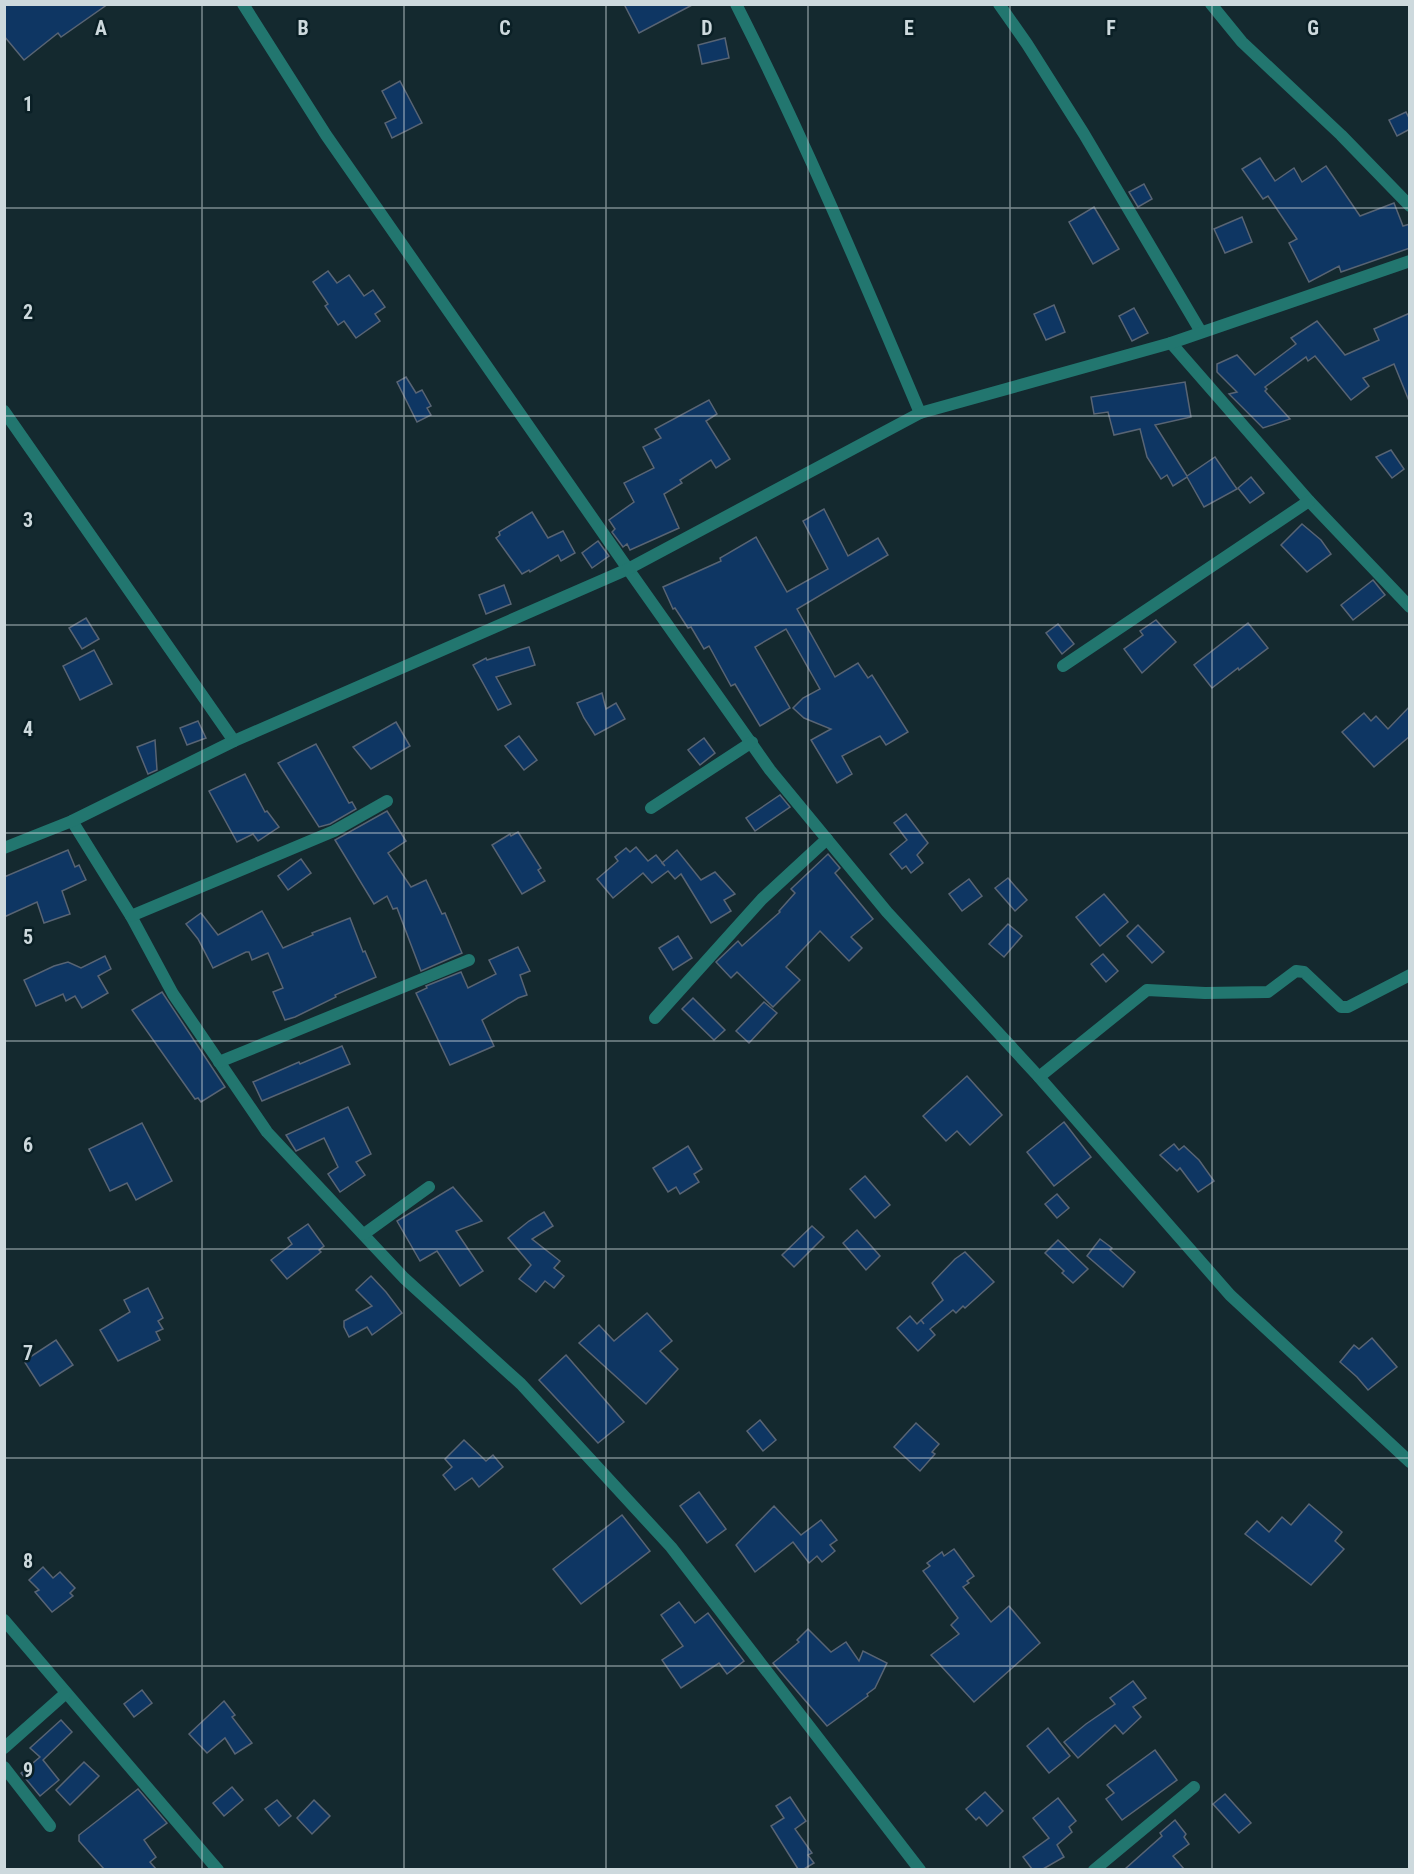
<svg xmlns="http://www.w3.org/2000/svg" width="1414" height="1874" font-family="'Roboto Condensed',sans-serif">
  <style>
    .building { fill: #0e3663; stroke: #586474; stroke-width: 1.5 }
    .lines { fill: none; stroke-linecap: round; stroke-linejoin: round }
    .minor { stroke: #22766f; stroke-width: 12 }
    .grid { fill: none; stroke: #cdd9dd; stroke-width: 1.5; stroke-opacity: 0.55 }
    .grid-label { font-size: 20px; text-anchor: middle; font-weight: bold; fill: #cdd9dd; stroke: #0a1f25; stroke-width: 5; stroke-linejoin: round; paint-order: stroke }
  </style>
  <rect width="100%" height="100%" fill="#14292f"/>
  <g class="building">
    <polygon points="4,4 108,4 61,37 58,33 24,60 4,36"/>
    <polygon points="624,4 694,4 639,33"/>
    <polygon points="725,38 729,58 702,64 698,45"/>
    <polygon points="400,81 422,123 392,138 385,123 396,118 382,91"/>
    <polygon points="1406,112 1410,120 1410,129 1397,136 1389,120"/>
    <polygon points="1260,158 1275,181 1294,168 1302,182 1326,166 1360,216 1394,203 1403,226 1410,224 1410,248 1341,272 1339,266 1309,282 1289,243 1297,239 1268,196 1263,199 1242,169"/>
    <polygon points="1144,184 1152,199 1138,207 1129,192"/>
    <polygon points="1094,207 1119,249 1093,264 1069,222"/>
    <polygon points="1242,217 1252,242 1225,253 1214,229"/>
    <polygon points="328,271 337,283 349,275 364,296 373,290 385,307 375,314 380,321 356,338 344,321 338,325 325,306 328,304 313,282"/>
    <polygon points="1054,305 1065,332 1046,340 1034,314"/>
    <polygon points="1134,308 1148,333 1132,341 1119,316"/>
    <polygon points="1410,313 1409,401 1394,364 1363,378 1369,386 1351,400 1315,356 1308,361 1306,357 1265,387 1267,389 1265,391 1290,419 1263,428 1229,394 1237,392 1217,372 1217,364 1237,355 1255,375 1296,344 1291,338 1317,321 1345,355 1379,340 1374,329"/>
    <polygon points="406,377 416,393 422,390 431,406 427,408 431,415 417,422 397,382"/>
    <polygon points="1185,382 1191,417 1155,425 1187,476 1215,457 1237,489 1204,507 1187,477 1173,486 1167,475 1161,479 1147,457 1140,429 1114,435 1108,412 1094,414 1091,397"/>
    <polygon points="709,400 717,414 706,421 730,459 716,468 711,460 680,480 682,483 664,494 679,528 630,550 627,544 623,547 612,532 615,529 609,520 634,502 624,483 654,468 643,447 661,438 655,429"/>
    <polygon points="1391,450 1404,469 1392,478 1376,457"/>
    <polygon points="1251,477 1264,493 1250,503 1238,488"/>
    <polygon points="824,509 848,556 878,538 888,555 797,609 835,677 858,663 868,678 872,675 908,732 886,745 880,736 842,756 852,774 837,783 811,740 831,729 804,718 793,708 803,698 820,689 786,629 755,647 790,708 760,726 735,684 731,686 709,646 704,649 691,627 688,628 675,608 673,609 663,587 721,561 720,558 756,537 787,592 828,569 803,521"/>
    <polygon points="532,512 548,538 563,531 575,553 561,561 558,555 530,572 529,570 522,574 496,538 500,535 499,532"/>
    <polygon points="1302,524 1321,540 1331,554 1307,572 1281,545"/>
    <polygon points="598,541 609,556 592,568 582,553"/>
    <polygon points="1373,580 1385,595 1353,620 1341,605"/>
    <polygon points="504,585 511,604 486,614 479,595"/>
    <polygon points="86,618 99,639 82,649 69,628"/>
    <polygon points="1156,620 1176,642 1142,673 1124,649 1143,635 1140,631"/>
    <polygon points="1248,623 1268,648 1239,670 1238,668 1212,688 1194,665"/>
    <polygon points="1058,624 1074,644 1062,654 1046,633"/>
    <polygon points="529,647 535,665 496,677 511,704 498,710 473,665 486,658 487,660"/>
    <polygon points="94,650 112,684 80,700 63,666"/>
    <polygon points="602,693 606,709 616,703 625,719 595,735 584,718 577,703"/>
    <polygon points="1410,706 1410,736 1374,767 1342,732 1364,713 1371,721 1376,716 1388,729"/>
    <polygon points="198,721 206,738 187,745 180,728"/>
    <polygon points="396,722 410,746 371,769 353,747"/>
    <polygon points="519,736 537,760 524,770 505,746"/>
    <polygon points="704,738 715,753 700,765 688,750"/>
    <polygon points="155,740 157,770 148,774 137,747"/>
    <polygon points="316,744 349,803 352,802 356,809 330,824 319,827 278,763"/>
    <polygon points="245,774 265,812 267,811 279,827 258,841 253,834 237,842 209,791"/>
    <polygon points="780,795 790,807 755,831 746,818"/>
    <polygon points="387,811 406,841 388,853 411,887 426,880 442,914 445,913 462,953 421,971 397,908 393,909 387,896 374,904 335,840"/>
    <polygon points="906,814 928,843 917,855 923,863 911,873 906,866 902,869 890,854 907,840 894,823"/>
    <polygon points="518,832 541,868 538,870 545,881 522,894 492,845 510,834 511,836"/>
    <polygon points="636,847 648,861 656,855 665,866 662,863 677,850 701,880 715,872 735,894 724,900 731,911 711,923 681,874 675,879 668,871 652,883 643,873 613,898 597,879 618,861 615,857 626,848 630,852"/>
    <polygon points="68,850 75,867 79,865 86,880 62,891 70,914 44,923 37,902 4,917 4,877"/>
    <polygon points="828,854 840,868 835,873 873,919 851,937 862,948 849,961 820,931 786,967 800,980 773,1007 737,972 731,978 716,962 738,941 742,946 780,912 779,911 795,893 791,889"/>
    <polygon points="301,859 311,873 288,890 278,876"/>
    <polygon points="1008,878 1027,900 1015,911 995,888"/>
    <polygon points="969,879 982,896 962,911 949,894"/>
    <polygon points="1104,894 1128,922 1100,946 1076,917"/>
    <polygon points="262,911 283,948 313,935 312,933 350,918 363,952 365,951 376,977 335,995 336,997 295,1017 285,1020 273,992 283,988 268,953 252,960 249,952 246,952 213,968 198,939 186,924 201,913 218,935"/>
    <polygon points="1008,924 1022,936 1004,957 989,944"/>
    <polygon points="1138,925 1164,952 1152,963 1127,936"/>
    <polygon points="678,936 692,958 673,970 659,948"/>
    <polygon points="518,947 530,971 520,975 527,995 518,998 482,1020 494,1046 450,1065 416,993 427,988 426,986 461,972 468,988 496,974 489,960"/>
    <polygon points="1103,954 1118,971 1106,982 1091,964"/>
    <polygon points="105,956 111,969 98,976 108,993 82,1008 75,996 66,1001 63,994 36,1006 24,980 54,966 68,962 81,968"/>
    <polygon points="162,992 225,1087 201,1102 198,1098 195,1099 132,1010"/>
    <polygon points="693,998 725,1030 714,1040 682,1009"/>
    <polygon points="764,1002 777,1013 749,1043 736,1031"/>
    <polygon points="342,1046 350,1064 262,1101 253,1082 299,1062 300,1064"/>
    <polygon points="967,1076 1002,1115 970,1145 957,1131 946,1141 923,1116"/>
    <polygon points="348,1107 371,1154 356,1162 365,1175 340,1192 328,1174 338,1167 324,1138 296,1151 286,1135"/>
    <polygon points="1064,1122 1091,1157 1054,1186 1027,1152"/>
    <polygon points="142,1123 172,1181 136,1200 127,1183 110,1191 89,1149"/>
    <polygon points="1174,1144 1179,1150 1184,1146 1199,1160 1214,1181 1198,1192 1180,1168 1177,1171 1160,1155"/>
    <polygon points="688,1146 702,1169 694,1174 699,1182 680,1194 676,1187 668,1192 653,1168"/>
    <polygon points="865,1176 890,1205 875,1218 850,1189"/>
    <polygon points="453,1187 482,1221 456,1231 483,1271 460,1286 437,1251 420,1261 397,1221"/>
    <polygon points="1057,1194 1069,1208 1057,1218 1045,1204"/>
    <polygon points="544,1212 553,1226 532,1239 560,1261 554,1268 564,1276 554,1288 545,1281 536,1292 519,1279 531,1265 508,1238 529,1221"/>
    <polygon points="308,1224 324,1246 319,1250 321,1252 287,1279 271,1260 292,1244 288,1238"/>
    <polygon points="812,1226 824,1237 794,1267 782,1255"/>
    <polygon points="857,1230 880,1256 866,1270 843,1243"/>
    <polygon points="1100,1239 1112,1248 1110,1250 1135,1272 1123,1287 1087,1256"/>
    <polygon points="1058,1240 1088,1269 1073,1283 1062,1273 1064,1271 1045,1253"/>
    <polygon points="965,1252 994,1282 965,1308 963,1306 956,1313 953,1310 930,1329 935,1335 918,1351 897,1328 910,1316 917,1324 921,1320 924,1324 921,1320 943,1300 932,1283 955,1259"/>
    <polygon points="371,1276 386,1292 402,1313 372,1335 367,1327 349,1337 344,1327 344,1321 372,1306 356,1290"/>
    <polygon points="148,1288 163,1318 158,1321 163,1329 156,1332 160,1340 118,1361 100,1330 130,1312 124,1300"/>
    <polygon points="647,1313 672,1341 660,1351 678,1369 646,1404 579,1343 599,1325 614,1341"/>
    <polygon points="1372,1338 1397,1367 1368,1390 1357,1377 1340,1362 1354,1345 1359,1349"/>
    <polygon points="56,1340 73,1365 40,1386 24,1361"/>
    <polygon points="566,1355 624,1422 598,1443 539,1380"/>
    <polygon points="760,1420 776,1440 763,1451 747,1431"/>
    <polygon points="916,1423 939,1444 932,1452 935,1454 920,1471 894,1447"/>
    <polygon points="464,1440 486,1461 493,1455 503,1467 479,1487 472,1478 455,1490 443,1475 452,1467 445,1459"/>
    <polygon points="699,1492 726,1529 707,1543 680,1506"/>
    <polygon points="1309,1504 1342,1532 1335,1541 1344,1549 1311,1585 1245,1534 1257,1521 1269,1532 1282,1517 1291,1525"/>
    <polygon points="774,1506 801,1535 821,1520 837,1540 830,1545 835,1551 822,1562 817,1556 809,1563 793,1542 755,1572 736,1545"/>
    <polygon points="622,1515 650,1551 581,1604 553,1569"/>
    <polygon points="954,1549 974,1576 967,1581 969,1583 963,1587 991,1622 1009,1606 1040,1643 974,1702 931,1655 959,1634 951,1625 958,1618 923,1571 930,1566 927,1563 942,1552 944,1556"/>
    <polygon points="43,1567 53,1578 60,1572 75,1588 70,1593 73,1596 52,1612 35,1592 39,1590 29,1580"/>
    <polygon points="679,1602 695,1623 708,1613 744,1661 727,1674 719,1663 681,1688 662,1660 683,1646 661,1615"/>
    <polygon points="808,1629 831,1652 846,1642 859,1661 863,1651 887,1663 875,1688 867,1694 868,1696 827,1726 773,1663 799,1642 797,1640"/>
    <polygon points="1133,1681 1146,1698 1133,1707 1141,1717 1123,1734 1115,1725 1078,1758 1064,1742 1086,1724 1115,1704 1110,1698"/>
    <polygon points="142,1690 152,1703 134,1717 124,1704"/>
    <polygon points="224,1701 235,1715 232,1717 252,1743 235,1754 225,1738 207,1753 189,1734"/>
    <polygon points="61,1720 72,1732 43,1760 59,1780 40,1796 21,1773 40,1757 30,1748"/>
    <polygon points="1048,1728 1070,1756 1049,1773 1027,1746"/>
    <polygon points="1155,1750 1177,1780 1122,1820 1106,1799 1114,1793 1107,1785"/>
    <polygon points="84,1762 99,1776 70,1805 56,1790"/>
    <polygon points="232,1787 243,1800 224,1816 213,1803"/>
    <polygon points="138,1789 167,1823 144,1840 156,1857 150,1862 156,1869 104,1869 79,1841 79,1835"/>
    <polygon points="985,1792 1003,1811 987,1826 979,1817 976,1820 966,1809"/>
    <polygon points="1225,1794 1251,1823 1239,1833 1213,1804"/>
    <polygon points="790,1797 806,1821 795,1829 812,1853 808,1855 814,1863 804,1869 798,1869 771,1826 784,1818 776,1806"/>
    <polygon points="1058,1798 1076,1821 1069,1827 1072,1832 1057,1845 1064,1857 1043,1869 1032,1869 1023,1857 1049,1838 1033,1818"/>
    <polygon points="277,1800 291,1816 279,1826 265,1809"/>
    <polygon points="314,1800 330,1816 312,1834 297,1818"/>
    <polygon points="1175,1820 1186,1834 1184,1837 1189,1844 1173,1856 1184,1869 1125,1869 1162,1836 1160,1833"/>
  </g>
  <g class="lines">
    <g class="minor">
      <polyline points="243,4 326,135 628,569 770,770 887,912 1039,1077 1230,1295 1410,1462"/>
      <path d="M 736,4 C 804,138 862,276 920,413"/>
      <polyline points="999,4 1027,44 1084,134 1201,332"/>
      <polyline points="1211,4 1242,42 1341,135 1410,206"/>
      <polyline points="1171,343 1309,501 1410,607"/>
      <polyline points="4,411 234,741"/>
      <polyline points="1063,666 1309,501"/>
      <polyline points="651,808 752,742"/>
      <polyline points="72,821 131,916 173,994 267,1132 404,1278 521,1384 671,1547 920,1870"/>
      <polyline points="4,848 72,821 234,741 628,569 920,413 1171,343 1410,261"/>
      <polyline points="131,916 334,831 387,801"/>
      <polyline points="655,1018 762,899 827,839"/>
      <polyline points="219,1062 469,960"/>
      <polyline points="1039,1077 1147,990 1205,993 1268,992 1296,971 1304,972 1341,1007 1348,1007 1410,975"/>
      <polyline points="364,1234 429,1187"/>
      <polyline points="4,1620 218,1870"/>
      <polyline points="4,1748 66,1693"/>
      <polyline points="4,1767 50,1826"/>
      <polyline points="1094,1870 1194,1787"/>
    </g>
  </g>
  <path class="grid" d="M 202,4 L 202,1870M 404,4 L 404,1870M 606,4 L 606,1870M 808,4 L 808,1870M 1010,4 L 1010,1870M 1212,4 L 1212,1870M 4,208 L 1410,208M 4,416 L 1410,416M 4,625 L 1410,625M 4,833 L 1410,833M 4,1041 L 1410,1041M 4,1249 L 1410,1249M 4,1458 L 1410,1458M 4,1666 L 1410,1666"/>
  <g class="grid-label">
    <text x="101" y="35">A</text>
    <text x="303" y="35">B</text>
    <text x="505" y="35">C</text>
    <text x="707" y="35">D</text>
    <text x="909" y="35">E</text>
    <text x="1111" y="35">F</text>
    <text x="1313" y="35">G</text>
    <text x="28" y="111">1</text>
    <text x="28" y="319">2</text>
    <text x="28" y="527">3</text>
    <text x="28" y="736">4</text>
    <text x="28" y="944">5</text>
    <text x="28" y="1152">6</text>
    <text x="28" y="1360">7</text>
    <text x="28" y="1568">8</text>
    <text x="28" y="1777">9</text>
  </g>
  <rect width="1414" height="1874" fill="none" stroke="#cdd9dd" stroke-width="12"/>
</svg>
